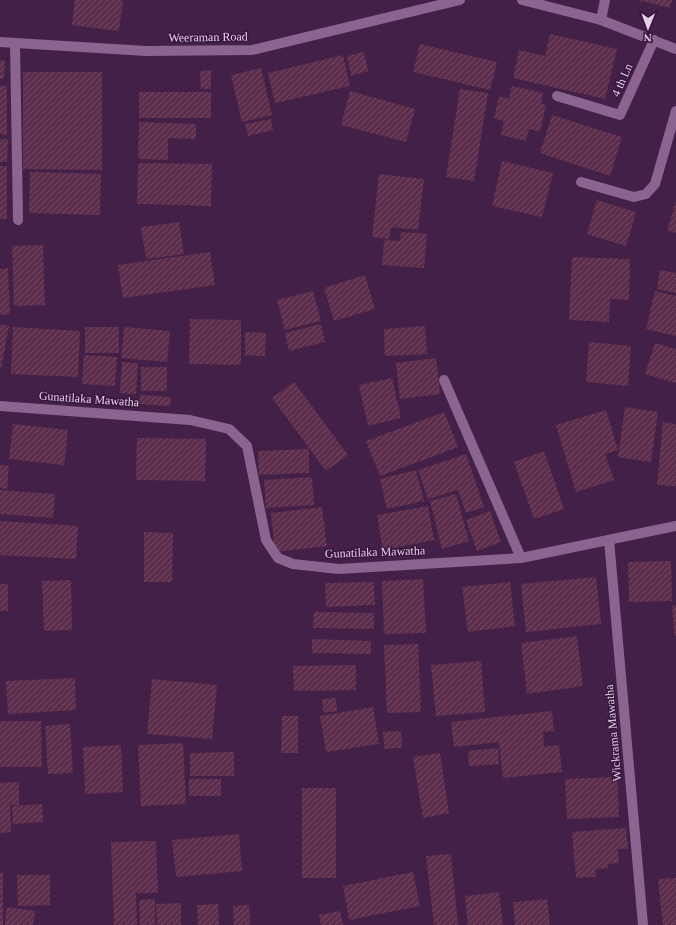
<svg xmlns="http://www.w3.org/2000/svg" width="676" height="925" font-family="Georgia,serif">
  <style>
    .building { fill: url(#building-hatch) }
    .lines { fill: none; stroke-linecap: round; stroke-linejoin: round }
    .minor { stroke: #8b6490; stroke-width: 10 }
    .labels { text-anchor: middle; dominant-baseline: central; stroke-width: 3; stroke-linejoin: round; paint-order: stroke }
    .street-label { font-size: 12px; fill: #e6d0e9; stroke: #38163d }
  </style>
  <defs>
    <pattern id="building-hatch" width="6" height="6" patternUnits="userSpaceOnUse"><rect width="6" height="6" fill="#5d2d4c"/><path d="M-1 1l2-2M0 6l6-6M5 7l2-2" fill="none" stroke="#744a66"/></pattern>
  </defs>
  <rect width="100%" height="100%" fill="#432048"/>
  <g class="building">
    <polygon points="75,0 123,0 119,31 72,25"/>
    <polygon points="638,0 672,0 670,8"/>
    <polygon points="550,34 617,49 605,99 513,78 519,50 545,56"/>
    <polygon points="420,44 497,62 490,90 413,72"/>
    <polygon points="364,52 368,71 351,76 347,56"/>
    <polygon points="343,55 350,86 275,103 268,73"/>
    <polygon points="0,60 5,61 4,79 0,79"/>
    <polygon points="261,68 272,115 242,122 231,75"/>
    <polygon points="211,70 211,89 201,89 200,71"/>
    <polygon points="23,72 102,72 102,170 23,169"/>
    <polygon points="0,86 7,86 7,135 0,134"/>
    <polygon points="512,86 543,93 541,104 546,105 540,132 529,129 526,141 501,135 504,121 494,118 499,96 509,99"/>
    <polygon points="460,89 488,93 474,181 446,177"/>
    <polygon points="350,91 415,109 406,142 341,125"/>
    <rect x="139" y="92" width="72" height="26"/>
    <polygon points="552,115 622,137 610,176 540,153"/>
    <polygon points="271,119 273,130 248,136 245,124"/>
    <polygon points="139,122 196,124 196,139 168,138 168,160 138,159"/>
    <polygon points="0,139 8,139 7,162 0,162"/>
    <polygon points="502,161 553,173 542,217 492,206"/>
    <polygon points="138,163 212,164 211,206 137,204"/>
    <rect x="0" y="166" width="7" height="53"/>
    <polygon points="30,172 101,174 100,215 29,213"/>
    <polygon points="379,174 424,179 418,230 391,227 389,239 372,237"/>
    <polygon points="597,200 636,212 626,246 587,234"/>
    <polygon points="676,202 676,233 667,230"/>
    <polygon points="179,222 184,254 146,259 141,227"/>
    <polygon points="401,232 427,234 424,268 382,265 384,240 400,241"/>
    <polygon points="43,245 45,305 14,306 12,246"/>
    <polygon points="210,252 215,285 123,298 118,265"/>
    <polygon points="572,257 630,259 629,300 610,299 609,322 569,320"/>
    <polygon points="8,268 10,314 0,315 0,269"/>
    <polygon points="660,270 676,273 676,293 657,289"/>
    <polygon points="365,275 375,309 334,321 324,288"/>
    <polygon points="313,291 321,321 285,330 277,300"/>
    <polygon points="655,291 676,296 676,336 646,329"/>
    <polygon points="190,319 241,320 241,365 189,364"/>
    <polygon points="0,324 9,326 1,369 0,369"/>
    <polygon points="321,324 325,342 289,351 285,333"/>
    <polygon points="425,326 427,354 385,356 384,329"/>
    <polygon points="13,327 80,331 78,377 11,374"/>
    <rect x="85" y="327" width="34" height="26"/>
    <polygon points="124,327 170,331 167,362 121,358"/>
    <polygon points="245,332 266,333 265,356 245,355"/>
    <polygon points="589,342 631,346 628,386 586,382"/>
    <polygon points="655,343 676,349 676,383 645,374"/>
    <polygon points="84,355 117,357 115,386 82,384"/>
    <polygon points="436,358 440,394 400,399 396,363"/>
    <polygon points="122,362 138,363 136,394 120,393"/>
    <rect x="141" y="367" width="26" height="24"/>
    <polygon points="392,378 401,418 368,426 359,385"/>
    <polygon points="294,382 348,455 326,471 272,398"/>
    <polygon points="140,395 171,397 170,406 139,404"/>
    <polygon points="625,407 658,412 651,462 618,457"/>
    <polygon points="606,410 618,450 605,454 614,480 576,492 556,425"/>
    <polygon points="444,412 458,447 380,476 366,441"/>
    <polygon points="663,422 676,424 676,486 657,485"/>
    <polygon points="13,424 68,430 64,465 9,459"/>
    <polygon points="137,438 206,439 205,481 136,480"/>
    <polygon points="309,449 309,473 259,475 258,451"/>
    <polygon points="544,451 564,509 534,519 514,462"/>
    <polygon points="466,454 484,507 466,513 458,490 428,499 418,470"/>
    <polygon points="0,465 9,466 7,489 0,488"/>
    <polygon points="416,470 424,501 387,509 380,479"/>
    <polygon points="312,477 314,505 266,508 264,480"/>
    <polygon points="0,490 55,494 53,518 0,514"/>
    <polygon points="456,494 469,541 442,549 430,501"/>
    <polygon points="428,506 434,540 383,550 377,515"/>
    <polygon points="322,507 327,546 275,552 271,513"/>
    <polygon points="490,511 501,542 477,551 466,520"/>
    <polygon points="0,521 78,526 76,559 0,555"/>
    <polygon points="144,532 173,533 172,582 144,582"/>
    <polygon points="671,561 672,601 629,602 628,562"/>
    <polygon points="596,577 601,624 526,632 521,584"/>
    <polygon points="423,579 426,633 384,634 382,581"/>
    <polygon points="71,580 72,630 44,631 42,581"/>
    <polygon points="374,582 375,605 326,607 325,583"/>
    <polygon points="510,582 515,626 468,632 462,587"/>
    <rect x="0" y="584" width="8" height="27"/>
    <polygon points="676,605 676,636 675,636 672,606"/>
    <polygon points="314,612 374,613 374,629 313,628"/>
    <polygon points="577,636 583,686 527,694 521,643"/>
    <polygon points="312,639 371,641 371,654 312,653"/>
    <polygon points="418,644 421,712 387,713 384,645"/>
    <polygon points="481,661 485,712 436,716 431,665"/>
    <polygon points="356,665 356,690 294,691 293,666"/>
    <polygon points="75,678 76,710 8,714 6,681"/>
    <polygon points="152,679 217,685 212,739 147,734"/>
    <polygon points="336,698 337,711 323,713 322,699"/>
    <polygon points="373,707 379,744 326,752 320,716"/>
    <polygon points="552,711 554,731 543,732 544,747 559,745 562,772 503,778 499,742 454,747 451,722"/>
    <polygon points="282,716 298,716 298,753 281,753"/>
    <polygon points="0,721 41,721 42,767 0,767"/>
    <polygon points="70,724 73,773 48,774 45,726"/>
    <polygon points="401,731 402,748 384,749 383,732"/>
    <polygon points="183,743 186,804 141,806 138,745"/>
    <polygon points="121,745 123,792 85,794 83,747"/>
    <polygon points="498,748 499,764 469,766 468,751"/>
    <polygon points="234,752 234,776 190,776 190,753"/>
    <polygon points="440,753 449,813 423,818 413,757"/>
    <polygon points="617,777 619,817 567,819 565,779"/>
    <rect x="189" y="779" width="32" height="17"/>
    <polygon points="19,782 19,805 10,805 11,832 0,833 0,783"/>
    <rect x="302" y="788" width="34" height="90"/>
    <polygon points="42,804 43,822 13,824 12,806"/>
    <polygon points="626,828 628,849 618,849 619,863 608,864 608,868 595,869 596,877 576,878 572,832"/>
    <polygon points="239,834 242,871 176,877 172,840"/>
    <polygon points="156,841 158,893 136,893 137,925 114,925 111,842"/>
    <polygon points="451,854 458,925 434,925 426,856"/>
    <polygon points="413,872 420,906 349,920 343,886"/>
    <rect x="0" y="873" width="3" height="52"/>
    <polygon points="17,875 50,875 50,905 18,906"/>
    <polygon points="676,878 676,925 663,925 658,879"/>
    <polygon points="499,892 503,925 468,925 465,896"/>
    <polygon points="155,899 155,925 140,925 139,900"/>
    <polygon points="547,899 550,925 515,925 513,902"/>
    <polygon points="181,903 181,925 157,925 156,904"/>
    <polygon points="218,904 219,925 198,925 197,905"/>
    <polygon points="249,905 250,925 234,925 233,906"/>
    <polygon points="7,907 35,911 33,925 5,925"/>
    <polygon points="340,911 343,925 321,925 319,915"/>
  </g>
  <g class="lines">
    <g class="minor">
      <polyline points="522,0 601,20 676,49"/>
      <polyline points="601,20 605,0"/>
      <polyline points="0,42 146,51 252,50 460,0"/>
      <polyline points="15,43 18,220"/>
      <polyline points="557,96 620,115 654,40"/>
      <polyline points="581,182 634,197 646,194 655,184 676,111"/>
      <polyline points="444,380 521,558"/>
      <polyline points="0,406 190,420 229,429 247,446 266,540 278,558 293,564 339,569 521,558 676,526"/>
      <polyline points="609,540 643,925"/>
    </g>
  </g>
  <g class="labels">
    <g class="street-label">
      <text transform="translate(208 37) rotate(-1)">Weeraman Road</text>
      <text transform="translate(622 80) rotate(-66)">4 th Ln</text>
      <text transform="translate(89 399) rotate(4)">Gunatilaka Mawatha</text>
      <text transform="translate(375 552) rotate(-2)">Gunatilaka Mawatha</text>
      <text transform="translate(613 733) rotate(-95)">Wickrama Mawatha</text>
    </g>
  </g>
  <g transform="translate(648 28) rotate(181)" stroke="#38163d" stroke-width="3" paint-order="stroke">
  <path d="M0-3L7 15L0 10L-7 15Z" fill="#e6d0e9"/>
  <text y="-6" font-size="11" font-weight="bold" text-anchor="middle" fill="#e6d0e9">N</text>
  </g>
</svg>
